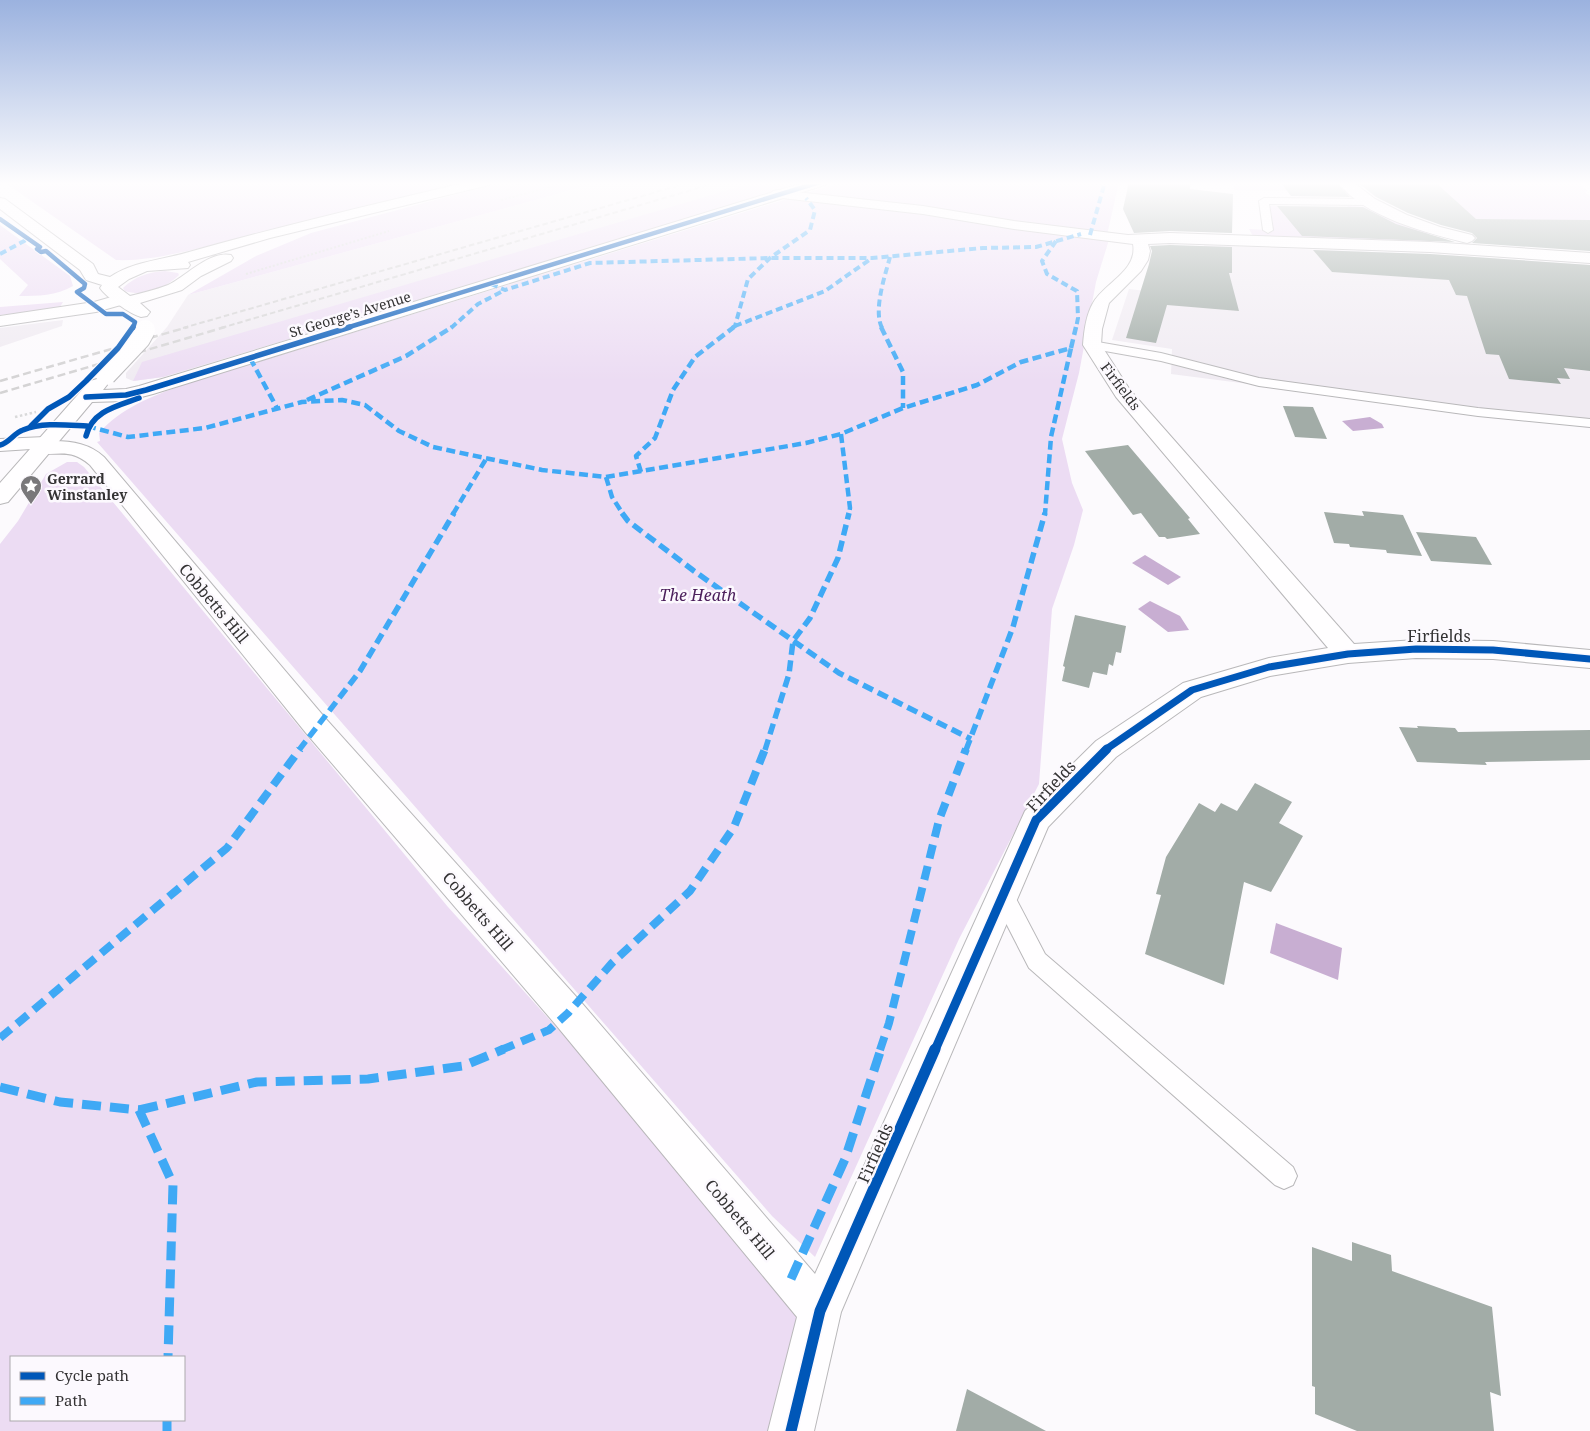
<svg xmlns="http://www.w3.org/2000/svg" width="1590" height="1431" font-family="'Noto Serif',serif">
  <style>
    .built { fill: #f0ebf2 }
    .green { fill: #ecdcf3; fill-rule: evenodd }
    .water { fill: #c8aed2 }
    .building { fill: #a2aca7 }
    .lines { fill: none; stroke-linecap: round; stroke-linejoin: round }
    .lane-casing { stroke: #b9b8ba; stroke-width: 2 }
    .street-casing { stroke: #b9b8ba; stroke-width: 2 }
    .secondary-casing { stroke: #b9b8ba; stroke-width: 2 }
    .path-far1 { stroke: #d9d9da; stroke-width: 2; stroke-dasharray: 2 2; stroke-linecap: butt }
    .path { stroke: #d9d9da; stroke-width: 2.5; stroke-dasharray: 2.5 2.5; stroke-linecap: butt }
    .lane { fill: #fffeff; fill-rule: evenodd }
    .street { fill: #fffeff; fill-rule: evenodd }
    .secondary { fill: #fffeff; fill-rule: evenodd }
    .rail-far1 { stroke: #d4d3d4; stroke-width: 2; stroke-dasharray: 5.5 3; stroke-linecap: butt }
    .rail { stroke: #d4d3d4; stroke-width: 2.5; stroke-dasharray: 8 4; stroke-linecap: butt }
    .secondary-bridge-casing { stroke: #b9b8ba; stroke-width: 22; stroke-linecap: butt }
    .secondary-bridge { stroke: #fffeff; stroke-width: 20 }
    .quiet-far4 { stroke: #3fa9f5; stroke-width: 4; stroke-dasharray: 7 4; stroke-linecap: butt }
    .quiet-far3 { stroke: #3fa9f5; stroke-width: 4.5; stroke-dasharray: 9 4.5; stroke-linecap: butt }
    .quiet-far2 { stroke: #3fa9f5; stroke-width: 5.5; stroke-dasharray: 11 5.5; stroke-linecap: butt }
    .quiet-far1 { stroke: #3fa9f5; stroke-width: 8; stroke-dasharray: 14 8; stroke-linecap: butt }
    .quiet { stroke: #3fa9f5; stroke-width: 9; stroke-dasharray: 19 9; stroke-linecap: butt }
    .cycleway-far4-casing { stroke: #fcf9fe; stroke-width: 6 }
    .cycleway-far3-casing { stroke: #fcf9fe; stroke-width: 8 }
    .cycleway-far2-casing { stroke: #fcf9fe; stroke-width: 10 }
    .cycleway-far1-casing { stroke: #fcf9fe; stroke-width: 12 }
    .cycleway-casing { stroke: #fcf9fe; stroke-width: 14 }
    .cycleway-far4 { stroke: #0057b8; stroke-width: 4.5 }
    .cycleway-far3 { stroke: #0057b8; stroke-width: 5.5 }
    .cycleway-far2 { stroke: #0057b8; stroke-width: 7 }
    .cycleway-far1 { stroke: #0057b8; stroke-width: 9 }
    .cycleway { stroke: #0057b8; stroke-width: 11 }
    .labels { text-anchor: middle; dominant-baseline: central; stroke-width: 5; stroke-linejoin: round; paint-order: stroke }
    .far-street-label { font-size: 14px; fill: #333233; stroke: #fcf9fe }
    .far-poi-label { font-size: 14px; font-weight: bold; fill: #333233; stroke: #fcf9fe; text-anchor: start }
    .park-label { font-size: 16px; font-style: italic; fill: #4d215d; stroke: #fcf9fe }
    .street-label { font-size: 16px; fill: #333233; stroke: #fcf9fe }
  </style>
  <rect width="100%" height="100%" fill="#fcfafd"/>
  <g class="built">
    <polygon points="601,182 808,182 163,377 133,381 126,378 126,373 167,327 188,295"/>
    <polygon points="1204,245 1446,255 1590,265 1590,428 1171,374 1172,349 1112,340 1129,289 1146,291 1213,275"/>
    <polygon points="63,320 62,326 0,347 0,328"/>
  </g>
  <g class="green">
    <path d="M 4,182 L 470,182 L 188,251 C 164,256 141,261 116,260 Z"/>
    <polygon points="503,182 601,182 188,295 256,256 311,233"/>
    <polygon points="756,182 808,182 163,377 133,381 142,362"/>
    <path d="M 842,182 L 1119,182 L 1107,235 L 1108,243 L 1096,282 L 1079,373 L 1062,439 L 1072,483 L 1083,510 L 1074,545 L 1052,609 L 1039,784 L 959,939 L 815,1257 L 772,1216 L 97,442 L 100,441 L 99,433 C 121,408 152,396 183,385 Z"/>
    <polygon points="1221,182 1279,182 1284,187 1304,187 1308,191 1234,190 1234,183"/>
    <polygon points="1435,182 1576,182 1588,191 1585,192 1590,196 1590,224 1471,219"/>
    <polygon points="1265,206 1277,206 1291,223 1362,222 1347,206 1367,207 1400,223 1428,233 1433,243 1254,238 1249,229 1267,230"/>
    <path d="M 0,225 L 70,276 L 73,286 C 56,296 38,296 19,296 L 28,285 L 0,259 Z"/>
    <path d="M 165,271 L 178,273 L 179,275 C 165,289 144,297 125,291 L 123,288 C 136,276 148,272 165,271 Z"/>
    <polygon points="63,302 60,307 53,309 0,315 0,307"/>
    <path d="M 67,462 L 77,462 L 84,467 L 448,907 L 567,1039 L 809,1320 L 777,1431 L 0,1431 L 0,544 L 18,521 L 46,474 ZM 11,1357 L 184,1357 L 184,1420 L 11,1420 Z"/>
  </g>
  <g class="water">
    <polygon points="1370,417 1382,424 1384,428 1353,431 1342,421"/>
    <polygon points="1145,555 1181,577 1168,585 1132,563"/>
    <polygon points="1150,601 1180,616 1189,630 1168,632 1138,609"/>
    <polygon points="1276,923 1342,948 1338,980 1270,953"/>
  </g>
  <g class="building">
    <polygon points="1129,182 1191,182 1190,189 1233,194 1232,233 1170,231 1134,233 1123,209"/>
    <polygon points="1280,182 1336,182 1350,197 1291,196"/>
    <polygon points="1357,182 1435,182 1476,219 1590,220 1590,251 1472,243 1477,238 1472,233 1441,225 1408,213 1376,197"/>
    <polygon points="1277,206 1363,207 1396,224 1455,242 1302,236"/>
    <polygon points="1170,245 1232,247 1232,273 1229,273 1239,311 1167,305 1156,343 1126,338 1149,264 1152,251 1150,246"/>
    <polygon points="1313,250 1430,254 1590,265 1590,371 1564,368 1570,379 1557,378 1561,384 1509,379 1499,355 1486,354 1467,296 1456,295 1449,280 1332,272"/>
    <polygon points="1283,406 1313,407 1327,439 1295,437"/>
    <polygon points="1128,445 1190,518 1188,519 1200,534 1167,539 1165,537 1159,537 1141,513 1133,515 1085,451"/>
    <polygon points="1362,511 1403,515 1422,556 1387,553 1386,550 1350,547 1349,544 1334,543 1324,512 1364,516"/>
    <polygon points="1416,532 1476,537 1492,565 1431,561"/>
    <polygon points="1075,615 1126,626 1121,653 1116,652 1113,666 1109,664 1107,675 1093,672 1089,688 1062,681 1065,667 1063,666"/>
    <polygon points="1417,726 1455,728 1458,732 1590,730 1590,760 1485,762 1487,765 1417,762 1399,727 1418,728"/>
    <polygon points="1255,783 1292,802 1279,823 1303,836 1271,892 1244,882 1224,985 1145,954 1161,895 1156,894 1166,857 1199,803 1215,812 1221,803 1237,811"/>
    <polygon points="1352,1242 1391,1255 1392,1271 1492,1307 1501,1396 1490,1392 1494,1431 1357,1431 1315,1414 1315,1387 1312,1386 1312,1247 1352,1261"/>
    <polygon points="967,1389 1046,1431 956,1431"/>
  </g>
  <g class="lines">
    <g class="lane-casing">
      <g id="lane">
        <polygon points="1264,198 1368,199 1373,202 1368,205 1269,204 1273,230 1268,233 1263,230 1259,201"/>
        <polygon points="1092,341 1161,353 1259,378 1478,408 1590,419 1590,427 1478,416 1259,386 1161,361 1088,348 1086,345"/>
        <polygon points="1003,886 1011,889 1045,954 1293,1167 1297,1176 1293,1185 1284,1189 1275,1185 1029,968 992,896 995,889"/>
      </g>
    </g>
    <g class="street-casing">
      <g id="street">
        <path d="M 1338,182 L 1353,182 L 1375,199 L 1407,215 L 1440,227 L 1472,235 L 1475,238 L 1472,241 L 1467,243 C 1427,233 1363,217 1338,182 Z"/>
        <path d="M 778,190 L 923,206 L 1014,221 L 1128,235 L 1170,233 L 1430,242 L 1590,253 L 1590,263 L 1430,252 L 1170,243 L 1148,244 L 1150,251 L 1148,260 L 1141,271 L 1109,303 L 1102,329 L 1101,345 L 1130,390 L 1354,644 L 1416,640 L 1493,641 L 1590,650 L 1590,668 L 1493,659 L 1416,658 L 1348,663 L 1270,676 L 1201,697 L 1116,757 L 1048,827 L 841,1312 L 814,1431 L 768,1431 L 797,1317 L 556,1025 L 306,733 L 90,465 C 68,446 57,458 34,452 L 31,449 L 0,451 L 0,439 L 45,437 L 52,439 L 54,441 C 73,441 90,444 104,457 L 326,719 L 580,1001 L 815,1274 L 1025,811 L 1096,741 L 1183,683 L 1269,658 L 1328,648 L 1116,397 L 1083,345 C 1084,331 1086,315 1093,303 C 1104,283 1138,271 1133,244 L 1014,229 L 923,214 L 773,197 L 771,194 L 773,191 Z"/>
        <polygon points="122,294 128,295 130,299 128,303 96,312 0,326 0,316 94,302"/>
      </g>
    </g>
    <g class="secondary-casing">
      <g id="secondary">
        <path d="M 468,182 L 491,182 L 489,185 L 270,238 L 188,262 L 190,265 L 188,268 L 147,271 L 129,279 L 118,287 L 130,296 C 142,293 155,290 168,285 C 185,277 210,250 231,255 L 233,258 L 231,261 L 201,276 L 182,290 L 140,303 L 150,312 L 147,316 L 141,317 C 130,314 106,297 100,288 L 102,285 L 86,280 L 80,270 L 0,209 L 0,198 L 5,199 L 93,264 L 98,274 L 110,277 C 134,261 162,260 189,252 C 281,226 374,204 468,182 Z"/>
        <polygon points="806,182 827,182 825,185 153,394 126,401 92,402 8,502 0,504 0,483 90,381 97,379 104,381 107,385 103,390 126,389 139,386"/>
      </g>
    </g>
    <g class="path-far1">
      <polyline points="507,190 524,182"/>
      <polyline points="501,200 569,182"/>
      <polyline points="246,274 389,231"/>
    </g>
    <polyline class="path" points="15,417 36,412"/>
    <use href="#lane" class="lane"/>
    <use href="#street" class="street"/>
    <use href="#secondary" class="secondary"/>
    <g class="rail-far1">
      <polyline points="183,328 691,182"/>
      <polyline points="221,328 719,182"/>
    </g>
    <g class="rail">
      <polyline points="0,381 188,327"/>
      <polyline points="0,393 225,327"/>
    </g>
    <g class="secondary-bridge-casing">
      <polyline id="secondary-bridge" points="106,375 140,339 145,330"/>
    </g>
    <use href="#secondary-bridge" class="secondary-bridge"/>
    <g class="quiet-far4">
      <polyline points="1090,235 1105,182"/>
      <polyline points="1056,241 1042,261 1047,274 1077,291 1078,318 1076,328"/>
      <polyline points="0,254 28,239"/>
      <polyline points="491,284 505,290 590,263 770,258 872,258 983,248 1036,247 1081,234"/>
      <polyline points="735,326 825,291 872,258"/>
      <polyline points="451,328 478,304 505,290"/>
      <polyline points="732,328 735,326 748,279 770,258 810,230 815,210 806,198"/>
      <path d="M 882,328 C 873,310 885,276 890,257"/>
    </g>
    <g class="quiet-far3">
      <polyline points="881,327 903,372 903,408"/>
      <polyline points="1071,348 1076,327"/>
      <polyline points="250,358 277,408"/>
      <polyline points="307,400 406,356 452,327"/>
      <polyline points="87,426 128,437 205,428 302,402 342,400 365,405 399,431 433,447 542,470 606,477 806,443 841,434 903,408 977,385 1021,362 1071,348 1051,437 1045,514"/>
      <polyline points="841,434 850,508 849,514"/>
      <polyline points="641,472 636,456 655,438 673,390 695,357 734,327"/>
      <polyline points="606,477 612,497 623,514"/>
      <polyline points="453,514 486,459"/>
    </g>
    <g class="quiet-far2">
      <polyline points="622,513 628,521 694,571 839,673 971,739"/>
      <polyline points="299,750 360,671 454,513"/>
      <polyline points="765,750 789,674 793,641 810,618 838,558 849,513"/>
      <polyline points="966,750 1013,627 1045,513"/>
    </g>
    <g class="quiet-far1">
      <polyline points="0,1038 227,848 300,749"/>
      <polyline points="501,1050 549,1030 568,1013 612,963 690,891 734,827 765,749"/>
      <polyline points="880,1050 889,1023 939,820 966,749"/>
    </g>
    <g class="quiet">
      <polyline points="0,1087 60,1102 139,1110 173,1184 168,1357"/>
      <polyline points="139,1110 257,1082 368,1079 463,1066 504,1049"/>
      <polyline points="791,1279 845,1159 881,1049"/>
      <polyline points="167,1420 167,1431"/>
    </g>
    <g class="cycleway-far4-casing">
      <g id="cycleway-far4">
        <polyline points="0,219 40,247 37,249 41,252 46,251 85,284 84,288 77,292 106,314 123,314 135,322 133,328"/>
        <polyline points="346,328 820,182"/>
      </g>
    </g>
    <g class="cycleway-far3-casing">
      <g id="cycleway-far3">
        <polyline points="86,397 126,395 146,390 350,327"/>
        <polyline points="31,426 48,409 69,397 86,381 118,348 133,327"/>
        <path d="M 86,436 C 92,411 117,406 139,398"/>
        <path d="M 0,445 C 9,443 14,433 23,430 C 43,422 66,425 87,426"/>
      </g>
    </g>
    <g class="cycleway-far2-casing">
      <polyline id="cycleway-far2" points="1105,750 1192,690 1269,667 1348,654 1416,649 1493,650 1590,659"/>
    </g>
    <g class="cycleway-far1-casing">
      <polyline id="cycleway-far1" points="935,1050 1036,820 1107,749"/>
    </g>
    <g class="cycleway-casing">
      <polyline id="cycleway" points="791,1431 820,1311 935,1049"/>
    </g>
    <use href="#cycleway-far4" class="cycleway-far4"/>
    <use href="#cycleway-far3" class="cycleway-far3"/>
    <use href="#cycleway-far2" class="cycleway-far2"/>
    <use href="#cycleway-far1" class="cycleway-far1"/>
    <use href="#cycleway" class="cycleway"/>
  </g>
  <linearGradient id="sky" x2="0" y2="1"><stop stop-color="#9bb2df"/><stop offset="0.48" stop-color="#fefdfe"/><stop offset="1" stop-color="#fefdfe" stop-opacity="0"/></linearGradient>
  <rect width="1590" height="382" fill="url(#sky)"/>
  <defs>
    <g id="sight-pin" transform="scale(1.125)"><path d="M0 17L-7.5 6A9.5 9.5 0 1 1 7.5 6Z" fill="#79787a" stroke="#fcf9fe"/><path d="M0-6L1.8-2.2L6-1.7L2.9 1.2L3.7 5.4L0 3.3L-3.7 5.4L-2.9 1.2L-6-1.7L-1.8-2.2Z" fill="#fff"/></g>
  </defs>
  <g fill-rule="evenodd">
    <use href="#sight-pin" x="31" y="486"/>
  </g>
  <g class="labels">
    <g class="far-street-label">
      <text transform="translate(350 314) rotate(-17)">St George’s Avenue</text>
      <text transform="translate(1121 386) rotate(53)">Firfields</text>
    </g>
    <g class="far-poi-label">
      <text x="47" y="478">Gerrard<tspan x="47" dy="16">Winstanley</tspan></text>
    </g>
    <g class="park-label">
      <text x="698" y="595">The Heath</text>
    </g>
    <g class="street-label">
      <text transform="translate(214 603) rotate(50)">Cobbetts Hill</text>
      <text x="1439" y="636">Firfields</text>
      <text transform="translate(1051 786) rotate(-47)">Firfields</text>
      <text transform="translate(478 911) rotate(49)">Cobbetts Hill</text>
      <text transform="translate(875 1153) rotate(-66)">Firfields</text>
      <text transform="translate(740 1219) rotate(50)">Cobbetts Hill</text>
    </g>
  </g>
  <rect x="10" y="1356" width="175" height="65" fill="#fcf9fe" stroke="#aca9ad"/>
  <rect x="20" y="1372" width="25" height="8" fill="#0057b8" stroke="#aca9ad"/>
  <text x="55" y="1381" font-size="15" fill="#333233">Cycle path</text>
  <rect x="20" y="1397" width="25" height="8" fill="#3fa9f5" stroke="#aca9ad"/>
  <text x="55" y="1406" font-size="15" fill="#333233">Path</text>
</svg>
